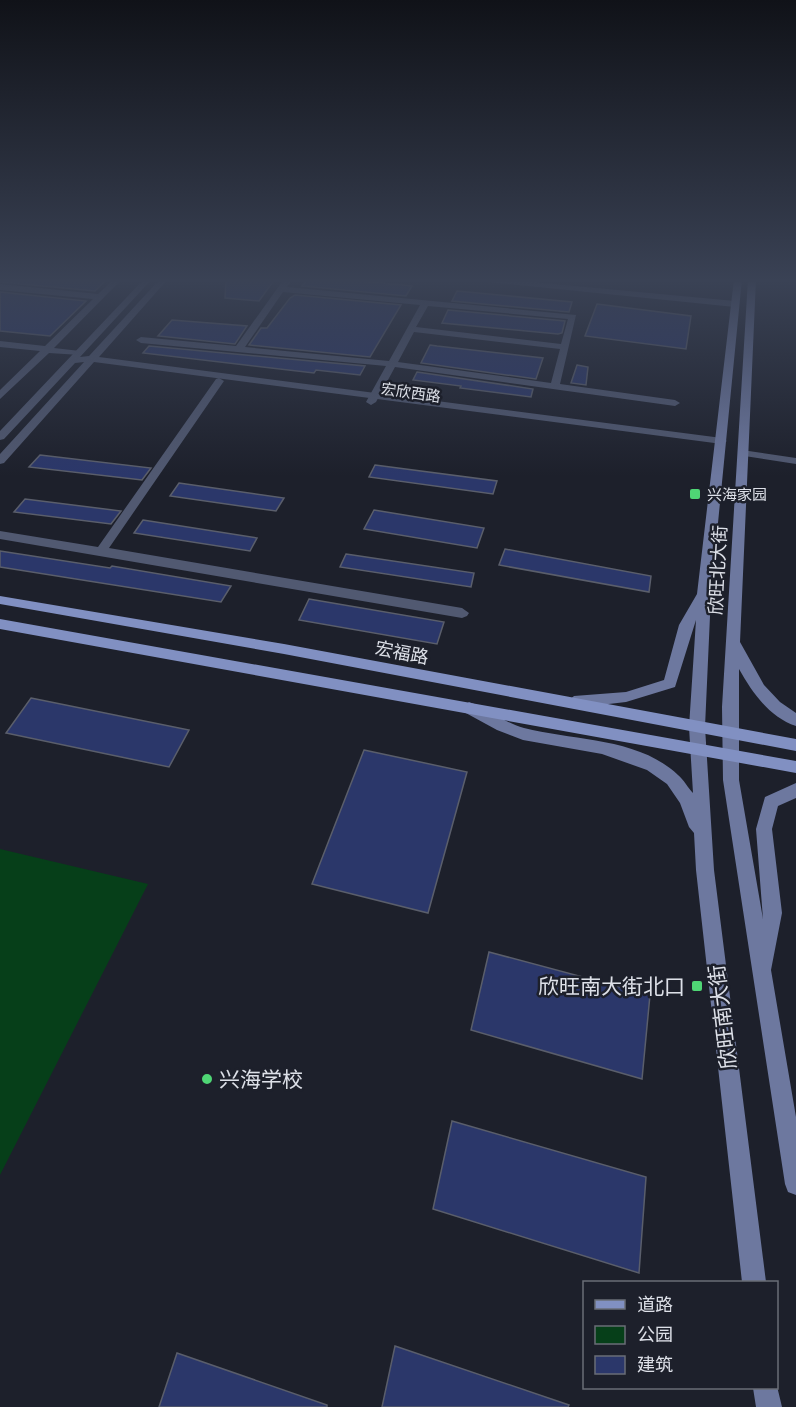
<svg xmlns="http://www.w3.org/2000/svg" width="796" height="1407" font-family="'Noto Serif','Noto Sans SC',serif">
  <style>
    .green { fill: #063f19 }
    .building { fill: #2b376a; stroke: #5a5e6b; stroke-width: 1.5 }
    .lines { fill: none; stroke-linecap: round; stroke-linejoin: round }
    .minor { fill: #515971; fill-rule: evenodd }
    .tertiary { fill: #515971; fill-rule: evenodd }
    .secondary { fill: #6d789f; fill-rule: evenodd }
    .primary { fill: #8190c2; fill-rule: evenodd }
    .poi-dot { fill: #4fd675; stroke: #1d202b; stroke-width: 2 }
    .labels { text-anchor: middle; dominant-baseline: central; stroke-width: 5; stroke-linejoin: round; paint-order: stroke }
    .far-street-label { font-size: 15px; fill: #dde0e8; stroke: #1d202b }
    .far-poi-label { font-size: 15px; fill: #dde0e8; stroke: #1d202b; text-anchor: start }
    .street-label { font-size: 18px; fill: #dde0e8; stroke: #1d202b }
    .near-poi-label { font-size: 21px; fill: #dde0e8; stroke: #1d202b; text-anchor: end }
    .near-street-label { font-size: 21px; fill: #dde0e8; stroke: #1d202b }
  </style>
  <rect width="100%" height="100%" fill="#1d202b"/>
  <polygon class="green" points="0,849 148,884 0,1175"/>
  <g class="building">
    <polygon points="0,279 107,279 95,291 0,282"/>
    <polygon points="226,279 275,279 259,301 225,298"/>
    <polygon points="308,279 338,279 412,286 406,296 302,286"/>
    <polygon points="457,291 572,302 569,312 452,301"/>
    <polygon points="0,292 86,301 50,336 0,331"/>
    <polygon points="295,295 401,305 370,357 249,345 261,328 267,328 290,298"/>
    <polygon points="597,304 691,316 686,349 585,336"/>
    <polygon points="448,310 565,321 562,333 558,334 442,323"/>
    <polygon points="172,320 247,326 235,344 158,336"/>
    <polygon points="430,345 437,346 543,358 536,379 421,363"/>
    <polygon points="149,346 365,366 360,375 316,370 314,373 143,353"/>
    <polygon points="577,365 588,367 586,385 571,383"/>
    <polygon points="417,372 533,389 531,397 460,388 461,386 413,380"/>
    <polygon points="40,455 151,468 142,480 29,467"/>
    <polygon points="375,465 497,481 493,494 369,477"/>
    <polygon points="179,483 284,498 276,511 170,496"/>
    <polygon points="25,499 121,511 111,524 14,512"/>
    <polygon points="374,510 484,528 477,548 364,529"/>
    <polygon points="143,520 257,538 250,551 134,533"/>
    <polygon points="505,549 651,576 649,592 499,565"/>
    <polygon points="0,551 110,568 112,566 231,586 221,602 0,567"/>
    <polygon points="346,554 474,573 471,587 340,567"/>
    <polygon points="309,599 444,622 437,644 299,620"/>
    <polygon points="31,698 189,730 169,767 6,733"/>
    <polygon points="364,750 467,772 428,913 312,884"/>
    <polygon points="489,952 650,995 642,1079 471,1030"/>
    <polygon points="452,1121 646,1177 639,1273 433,1209"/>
    <polygon points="395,1346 569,1405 568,1407 382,1407"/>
    <polygon points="177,1353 327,1405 327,1407 159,1407"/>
  </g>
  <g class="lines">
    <g class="minor">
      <polygon points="114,279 122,279 54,348 80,351 80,355 49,353 0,399 0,390 40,351 0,347 0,341 45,346 93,299 0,290 0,284 98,294"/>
      <path d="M 284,279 L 292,279 L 287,287 L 576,315 L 560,384 L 675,400 L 680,403 L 675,406 L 395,367 L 376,402 L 371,405 L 366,402 L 386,366 L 141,343 L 136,340 L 141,337 L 236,346 ZM 283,292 L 420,305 L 389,361 L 245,347 ZM 428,306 L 568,319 L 561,344 L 416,327 ZM 414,332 L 560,349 L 551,383 L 398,362 Z"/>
      <polygon points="219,378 224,381 109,548 462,608 469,613 467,616 462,618 0,539 0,531 98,547 216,379"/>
    </g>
    <g class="tertiary">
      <polygon points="144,279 152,279 80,357 89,356 160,279 168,279 99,357 722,438 727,441 722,444 94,362 4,463 0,464 0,454 84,362 75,363 4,439 0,440 0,431"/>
      <polygon points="474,279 499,279 735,301 739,304 735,307 478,281"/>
      <polygon points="742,450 796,458 796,464 738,455 738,451"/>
    </g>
    <g class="secondary">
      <path d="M 734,279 L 742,279 L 711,594 L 705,727 L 714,870 L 766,1282 L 742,1282 L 696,870 L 694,833 L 689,827 L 680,803 L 667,784 L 647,770 L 602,754 L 523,740 L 497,730 L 464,712 L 461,708 L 469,702 C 488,708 504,723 524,728 C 574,741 638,737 678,775 C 684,780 688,788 693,793 L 689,727 L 696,620 L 675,687 L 626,702 L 574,708 L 567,702 L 574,696 L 626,692 L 664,680 L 679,625 L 697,594 Z"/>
      <path d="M 748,279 L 756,279 L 740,642 L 764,685 L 780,702 L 796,713 L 796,726 C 769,717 752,692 739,669 L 739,780 L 763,919 L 756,829 L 765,797 L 796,783 L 796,798 L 778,806 L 772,829 L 782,913 L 771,970 L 796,1117 L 796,1195 L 788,1192 L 785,1184 L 723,780 L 722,707 Z"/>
      <polygon points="776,1382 782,1407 756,1407 753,1388 776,1388"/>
    </g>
    <g class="primary">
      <polygon points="0,596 284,644 796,739 796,751 284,654 0,604"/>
      <polygon points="0,619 796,761 796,773 0,629"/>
    </g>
  </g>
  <linearGradient id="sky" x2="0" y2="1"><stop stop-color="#101218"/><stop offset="0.59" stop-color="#3a4255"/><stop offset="1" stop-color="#3a4255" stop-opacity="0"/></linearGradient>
  <rect width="796" height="476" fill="url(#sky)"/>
  <g class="poi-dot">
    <rect x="689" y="488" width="12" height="12" rx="3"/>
    <rect x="691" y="980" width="12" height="12" rx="3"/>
    <circle cx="207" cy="1079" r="6"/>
  </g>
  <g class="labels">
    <g class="far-street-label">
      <text transform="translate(411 392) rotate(8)">宏欣西路</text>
    </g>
    <g class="far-poi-label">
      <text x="707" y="494">兴海家园</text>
    </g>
    <g class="street-label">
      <text transform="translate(717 570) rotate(-87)">欣旺北大街</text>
      <text transform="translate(402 652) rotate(11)">宏福路</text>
    </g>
    <g class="near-poi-label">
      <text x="685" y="986">欣旺南大街北口</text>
      <text x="219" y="1079" text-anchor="start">兴海学校</text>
    </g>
    <g class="near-street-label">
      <text transform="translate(722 1017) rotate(-97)">欣旺南大街</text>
    </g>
  </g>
  <rect x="583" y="1281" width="195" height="108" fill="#1d202b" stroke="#6a6d77" stroke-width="1.5"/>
  <rect x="595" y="1300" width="30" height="9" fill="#8190c2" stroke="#6a6d77" stroke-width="1.5"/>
  <text x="637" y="1311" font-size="18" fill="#dde0e8">道路</text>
  <rect x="595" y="1326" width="30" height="18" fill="#063f19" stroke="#6a6d77" stroke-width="1.5"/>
  <text x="637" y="1341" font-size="18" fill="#dde0e8">公园</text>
  <rect x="595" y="1356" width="30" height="18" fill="#2b376a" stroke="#6a6d77" stroke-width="1.5"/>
  <text x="637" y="1371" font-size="18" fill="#dde0e8">建筑</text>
</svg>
